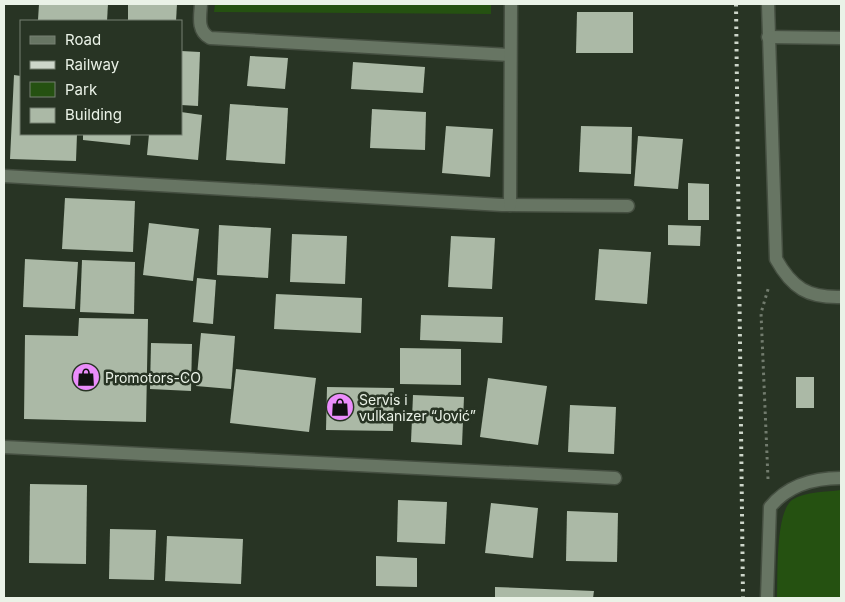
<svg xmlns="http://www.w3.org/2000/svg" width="845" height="602" font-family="Inter,sans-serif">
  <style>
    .green { fill: #255111 }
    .building { fill: #abb9a6 }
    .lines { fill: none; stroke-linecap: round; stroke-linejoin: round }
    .service-casing { stroke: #454f41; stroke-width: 15 }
    .minor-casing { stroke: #454f41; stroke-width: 15 }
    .path { stroke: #727c6e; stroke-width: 3; stroke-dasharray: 2.5 4; stroke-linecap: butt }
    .service { stroke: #677563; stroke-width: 12 }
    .minor { stroke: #677563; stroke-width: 12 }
    .rail { stroke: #cdd6ca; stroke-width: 4; stroke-dasharray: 2.5 5; stroke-linecap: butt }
    .labels { text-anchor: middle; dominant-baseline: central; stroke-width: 5; stroke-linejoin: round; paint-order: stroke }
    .poi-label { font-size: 14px; fill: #eaf2e7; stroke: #283424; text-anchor: start }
  </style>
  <rect width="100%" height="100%" fill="#283424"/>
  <g class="green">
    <polygon points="215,4 491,4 491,14 214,12"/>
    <path d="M 841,490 L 841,598 L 777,598 C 778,577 775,513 792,500 C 806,491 826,492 841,490 Z"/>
  </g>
  <g class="building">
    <polygon points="39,4 108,4 107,21 38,20"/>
    <polygon points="128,4 177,4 176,21 128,21"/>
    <polygon points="577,12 633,12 633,53 576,53"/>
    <polygon points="181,51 200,52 198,106 181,105"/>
    <polygon points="250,56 288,58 285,89 247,86"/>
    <polygon points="353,62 425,67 423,93 351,89"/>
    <polygon points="14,75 21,76 21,134 77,134 76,161 10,159"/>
    <polygon points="230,104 288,108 285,164 226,160"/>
    <polygon points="372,109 426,112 425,150 370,148"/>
    <polygon points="181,112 202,115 198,160 147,155 149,134 181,134"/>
    <polygon points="446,126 493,129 490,177 442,173"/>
    <polygon points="581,126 632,127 631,174 579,172"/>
    <polygon points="83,134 131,134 130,145 83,140"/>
    <polygon points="638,136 683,139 678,189 634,186"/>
    <polygon points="688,183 709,184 709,220 688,220"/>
    <polygon points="65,198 135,201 133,252 62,249"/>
    <polygon points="149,223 199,229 193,281 143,275"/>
    <polygon points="219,225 271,228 268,278 217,275"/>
    <polygon points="668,225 701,226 700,246 668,245"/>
    <polygon points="292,234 347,236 345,284 290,282"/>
    <polygon points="451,236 495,238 492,289 448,287"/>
    <polygon points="599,249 651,252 647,304 595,300"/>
    <polygon points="25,259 78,262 75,309 23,307"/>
    <polygon points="82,260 135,262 134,314 80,312"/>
    <polygon points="197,278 216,280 213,324 193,322"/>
    <polygon points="276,294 362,298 361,333 274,329"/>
    <polygon points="421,315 503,317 502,343 420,340"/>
    <polygon points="79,318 148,319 146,422 24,419 25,335 78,336"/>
    <polygon points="201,333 235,336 231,389 196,386"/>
    <polygon points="151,343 192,344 191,391 150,389"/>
    <polygon points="400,348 461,349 461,385 400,384"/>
    <polygon points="236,369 316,378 309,432 230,423"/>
    <rect x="796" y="377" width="18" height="31"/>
    <polygon points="488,378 547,386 538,445 480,437"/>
    <polygon points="327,387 394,388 393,431 326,430"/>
    <polygon points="413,395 464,397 462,445 411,442"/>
    <polygon points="570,405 616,407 614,454 568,452"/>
    <polygon points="30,484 87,485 86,564 29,563"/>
    <polygon points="398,500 447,502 445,544 397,542"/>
    <polygon points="491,503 538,508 533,558 485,553"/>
    <polygon points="567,511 618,513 617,562 566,561"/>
    <polygon points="110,529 156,530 154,580 109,579"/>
    <polygon points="167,536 243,539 241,584 165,581"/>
    <polygon points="376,556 417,558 417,587 376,586"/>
    <polygon points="495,587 594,591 593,598 495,598"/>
  </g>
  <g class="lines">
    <g class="service-casing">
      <path id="service" d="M 201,4 C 200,17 197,31 210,38 L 510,55"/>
    </g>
    <g class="minor-casing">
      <g id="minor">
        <path d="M 768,4 L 776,259 C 792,288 808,298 841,297"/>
        <polyline points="768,37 841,38"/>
        <polyline points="4,176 502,205 628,206"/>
        <polyline points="510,205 511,4"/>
        <polyline points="4,447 615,478"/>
        <path d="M 767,598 L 770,507 C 788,485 814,478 841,478"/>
      </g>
    </g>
    <polyline class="path" points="768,479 761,313 769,286"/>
    <use href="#service" class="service"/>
    <use href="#minor" class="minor"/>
    <polyline class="rail" points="736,4 743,598"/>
  </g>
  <defs>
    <g id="shop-disc" transform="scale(1.4375)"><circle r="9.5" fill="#eb8dfb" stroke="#283424"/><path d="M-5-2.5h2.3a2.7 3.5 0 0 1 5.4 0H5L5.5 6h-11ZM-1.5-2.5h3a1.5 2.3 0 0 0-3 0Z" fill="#111"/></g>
  </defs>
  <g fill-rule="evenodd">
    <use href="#shop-disc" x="86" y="377"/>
    <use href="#shop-disc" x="340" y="407"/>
  </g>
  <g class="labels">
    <g class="poi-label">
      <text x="105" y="377">Promotors-CO</text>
      <text x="359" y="399">Servis i<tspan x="359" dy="16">vulkanizer “Jović”</tspan></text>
    </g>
  </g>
  <rect width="845" height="602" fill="none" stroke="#eaf2e7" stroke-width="10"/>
  <rect x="20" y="20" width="162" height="115" fill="#283424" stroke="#768072"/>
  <rect x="30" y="36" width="25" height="8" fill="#677563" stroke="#768072"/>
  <text x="65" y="45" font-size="15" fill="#eaf2e7">Road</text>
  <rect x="30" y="61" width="25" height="8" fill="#cdd6ca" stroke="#768072"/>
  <text x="65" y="70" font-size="15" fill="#eaf2e7">Railway</text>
  <rect x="30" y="82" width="25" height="15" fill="#255111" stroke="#768072"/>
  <text x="65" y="95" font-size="15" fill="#eaf2e7">Park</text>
  <rect x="30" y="108" width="25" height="15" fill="#abb9a6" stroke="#768072"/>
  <text x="65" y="120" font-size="15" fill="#eaf2e7">Building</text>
</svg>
